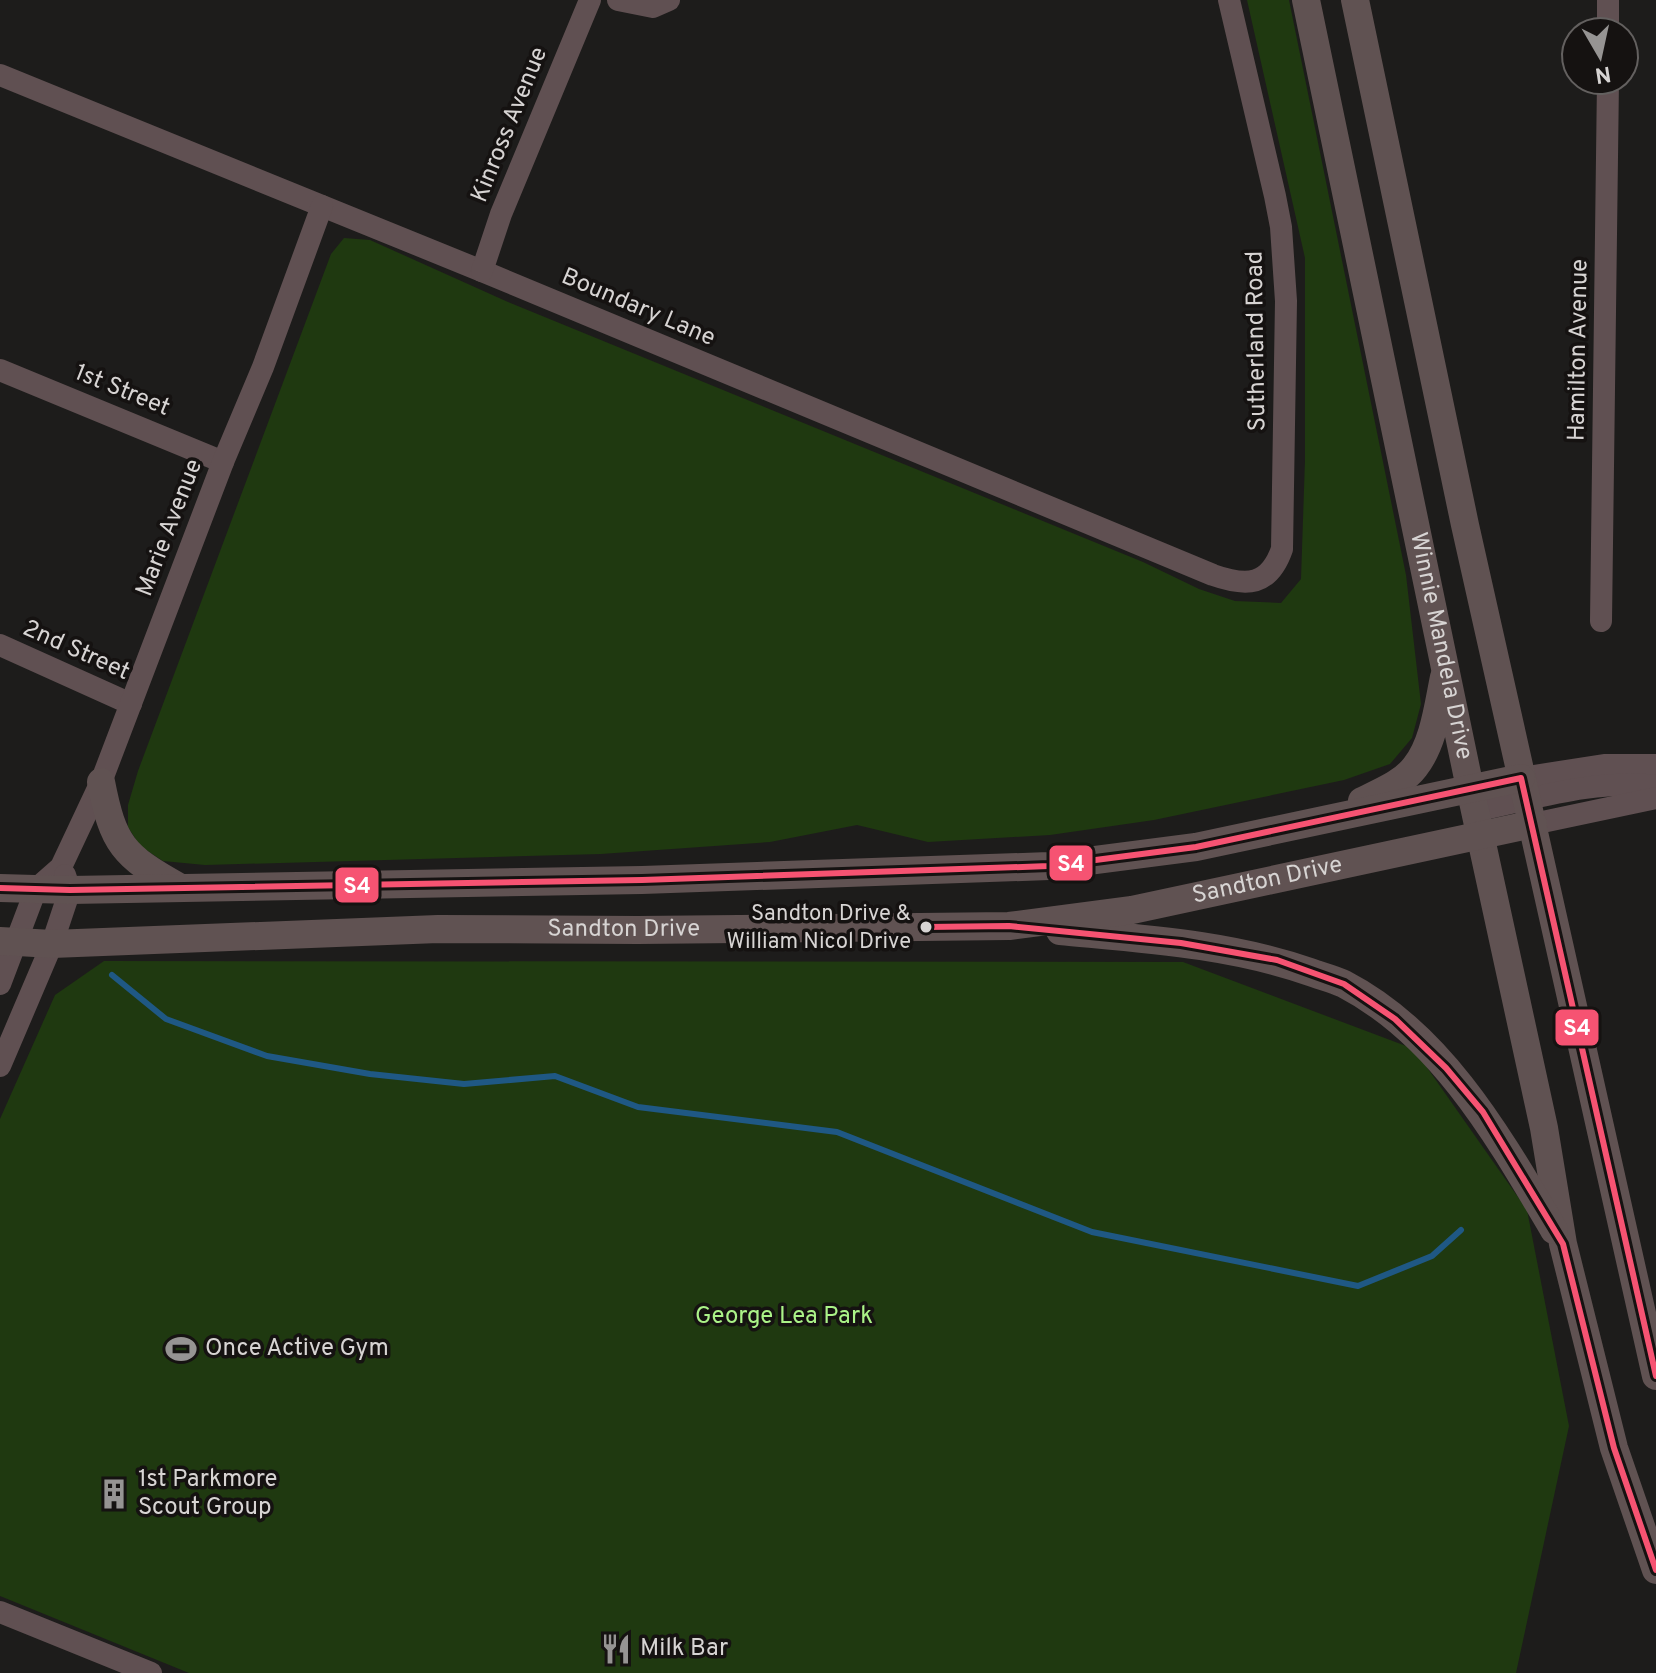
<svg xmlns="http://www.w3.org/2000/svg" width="1656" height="1673" font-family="Overpass,sans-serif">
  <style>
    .green { fill: #1f3910 }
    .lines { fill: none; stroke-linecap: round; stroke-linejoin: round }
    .stream { stroke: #1f5884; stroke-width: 6 }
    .minor { stroke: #605052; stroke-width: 22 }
    .major { stroke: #605252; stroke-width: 28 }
    .bus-1-casing { stroke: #151211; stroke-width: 12 }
    .bus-1 { stroke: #f65372; stroke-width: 6 }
    .bus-dot { fill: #d7d4d3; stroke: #151211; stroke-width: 3 }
    .labels { text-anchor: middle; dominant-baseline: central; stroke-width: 7; stroke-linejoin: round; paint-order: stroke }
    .bus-label { font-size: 22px; fill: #d7d4d3; stroke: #151211; text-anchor: end }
    .street-label { font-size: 24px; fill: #d7d4d3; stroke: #151211 }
    .park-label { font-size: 24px; fill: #abf388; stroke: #151211 }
    .poi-label { font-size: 24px; fill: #d7d4d3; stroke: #151211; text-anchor: start }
    .line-badge { stroke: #151211; stroke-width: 3 }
    .badge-label { font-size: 22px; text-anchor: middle; font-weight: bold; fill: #fff }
  </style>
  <rect width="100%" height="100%" fill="#1d1c1b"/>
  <g class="green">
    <polygon points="1247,0 1289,0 1406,575 1421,704 1412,738 1390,764 1344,780 1154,820 1050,835 928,842 857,825 770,842 601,854 205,865 163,861 140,846 128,827 128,805 138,771 331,254 344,238 370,240 508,302 1143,562 1199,589 1235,601 1281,603 1301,579 1305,460 1305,258"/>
    <polygon points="104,961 1183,962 1414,1049 1527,1210 1569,1426 1516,1673 189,1673 0,1596 0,1119 55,995"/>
  </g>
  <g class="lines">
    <polyline class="stream" points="112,975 166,1019 267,1056 370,1074 464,1084 555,1076 638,1107 837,1132 1092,1232 1358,1286 1432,1256 1461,1230"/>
    <g class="minor">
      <polyline points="618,0 653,7 669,0"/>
      <polyline points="1608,32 1608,0"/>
      <path d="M 0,75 L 482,271 L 1213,575 C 1247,587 1269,586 1282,549 L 1286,301 L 1281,227 L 1275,196 L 1229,0"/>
      <polyline points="482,271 501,214 590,0"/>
      <polyline points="0,370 223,462"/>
      <polyline points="1601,621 1608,80"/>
      <polyline points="0,645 131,704"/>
      <polyline points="1521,778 1604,765 1656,765"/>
      <path d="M 1475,811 C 1533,799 1596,779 1656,786"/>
      <polyline points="1533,824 1656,798"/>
      <polyline points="0,984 36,889 61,867 101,782 223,462 263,367 322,206"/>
      <polyline points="0,1066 52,944 70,890 65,875"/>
      <polyline points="0,1612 151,1673"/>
    </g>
    <g class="major">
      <path id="s1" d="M 1306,0 L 1470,788 L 1544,1128 L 1563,1244 L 1614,1448 L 1656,1570"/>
      <polyline points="1355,0 1465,525 1656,1376"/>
      <path d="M 101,782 C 113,844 123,856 179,887"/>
      <path d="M 1362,801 C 1380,792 1403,783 1415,767 C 1434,743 1438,706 1444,677"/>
      <polyline points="0,888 70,890 642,880 1049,866 1196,847 1521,778"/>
      <path d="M 1060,931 C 1144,939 1230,944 1310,972 C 1321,976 1334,979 1344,984 C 1442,1035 1500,1139 1554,1230"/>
      <path id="s2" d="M 0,941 L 52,944 L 438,929 L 638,930 L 1009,926 L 1132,910 L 1533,824"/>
    </g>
    <g class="bus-1-casing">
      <g id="bus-1">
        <polyline points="0,888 70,890 642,880 1049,866 1196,847 1521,778 1656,1376"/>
        <polyline points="926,927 1009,926 1181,943 1277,960 1344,984 1395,1019 1446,1068 1483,1112 1563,1244 1614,1448 1656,1570"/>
      </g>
    </g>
    <use href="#bus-1" class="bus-1"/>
  </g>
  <defs>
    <g id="stadium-bare" transform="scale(2.4)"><path d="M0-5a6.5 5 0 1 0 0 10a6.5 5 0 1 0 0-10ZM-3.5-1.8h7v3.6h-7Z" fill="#969493" stroke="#151211" stroke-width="2.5" paint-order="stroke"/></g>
    <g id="building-bare" transform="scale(2.4)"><path d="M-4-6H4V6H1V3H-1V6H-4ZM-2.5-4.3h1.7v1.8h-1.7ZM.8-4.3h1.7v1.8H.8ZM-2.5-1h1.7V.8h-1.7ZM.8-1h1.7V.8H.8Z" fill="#969493" stroke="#151211" stroke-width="2.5" paint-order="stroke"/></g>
    <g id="restaurant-bare" transform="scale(2.4)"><path d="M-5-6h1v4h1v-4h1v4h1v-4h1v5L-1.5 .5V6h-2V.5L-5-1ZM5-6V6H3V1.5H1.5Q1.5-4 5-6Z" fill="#969493" stroke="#151211" stroke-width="2.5" paint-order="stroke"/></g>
  </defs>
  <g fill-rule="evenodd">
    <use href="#stadium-bare" x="181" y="1349"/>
    <use href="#building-bare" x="114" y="1494"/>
    <use href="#restaurant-bare" x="616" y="1649"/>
  </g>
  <circle class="bus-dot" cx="926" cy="927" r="7"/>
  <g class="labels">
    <g class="bus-label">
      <text x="911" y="914">Sandton Drive &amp;<tspan x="911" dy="28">William Nicol Drive</tspan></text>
    </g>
    <g class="street-label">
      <text transform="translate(510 125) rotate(-68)">Kinross Avenue</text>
      <text transform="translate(638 308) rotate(23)">Boundary Lane</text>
      <text transform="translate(1257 341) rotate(-91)">Sutherland Road</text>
      <text transform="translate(1579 350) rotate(-89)">Hamilton Avenue</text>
      <text transform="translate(122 391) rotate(22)">1st Street</text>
      <text transform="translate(170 528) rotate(-69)">Marie Avenue</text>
      <text stroke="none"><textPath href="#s1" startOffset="660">Winnie Mandela Drive</textPath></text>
      <text transform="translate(76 651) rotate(24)">2nd Street</text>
      <text stroke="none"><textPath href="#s2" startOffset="1272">Sandton Drive</textPath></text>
      <text stroke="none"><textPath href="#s2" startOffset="624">Sandton Drive</textPath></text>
    </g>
    <g class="park-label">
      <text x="784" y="1317">George Lea Park</text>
    </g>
    <g class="poi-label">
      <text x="205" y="1349">Once Active Gym</text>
      <text x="138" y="1480">1st Parkmore<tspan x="138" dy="28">Scout Group</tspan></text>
      <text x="640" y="1649">Milk Bar</text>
    </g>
  </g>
  <g class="line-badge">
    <rect x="1048" y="844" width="46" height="38" rx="8" fill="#f65372"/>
    <rect x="334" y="866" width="46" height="38" rx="8" fill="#f65372"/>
    <rect x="1554" y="1008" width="46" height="39" rx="8" fill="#f65372"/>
  </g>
  <g class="badge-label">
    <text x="1071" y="871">S4</text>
    <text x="357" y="893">S4</text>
    <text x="1577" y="1035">S4</text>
  </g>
  <g transform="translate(1600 56) rotate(171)"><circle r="38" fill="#151211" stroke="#63605f" stroke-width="2"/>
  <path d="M0-6L14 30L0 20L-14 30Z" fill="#969493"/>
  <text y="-12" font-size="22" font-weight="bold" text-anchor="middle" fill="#d7d4d3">N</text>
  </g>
</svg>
